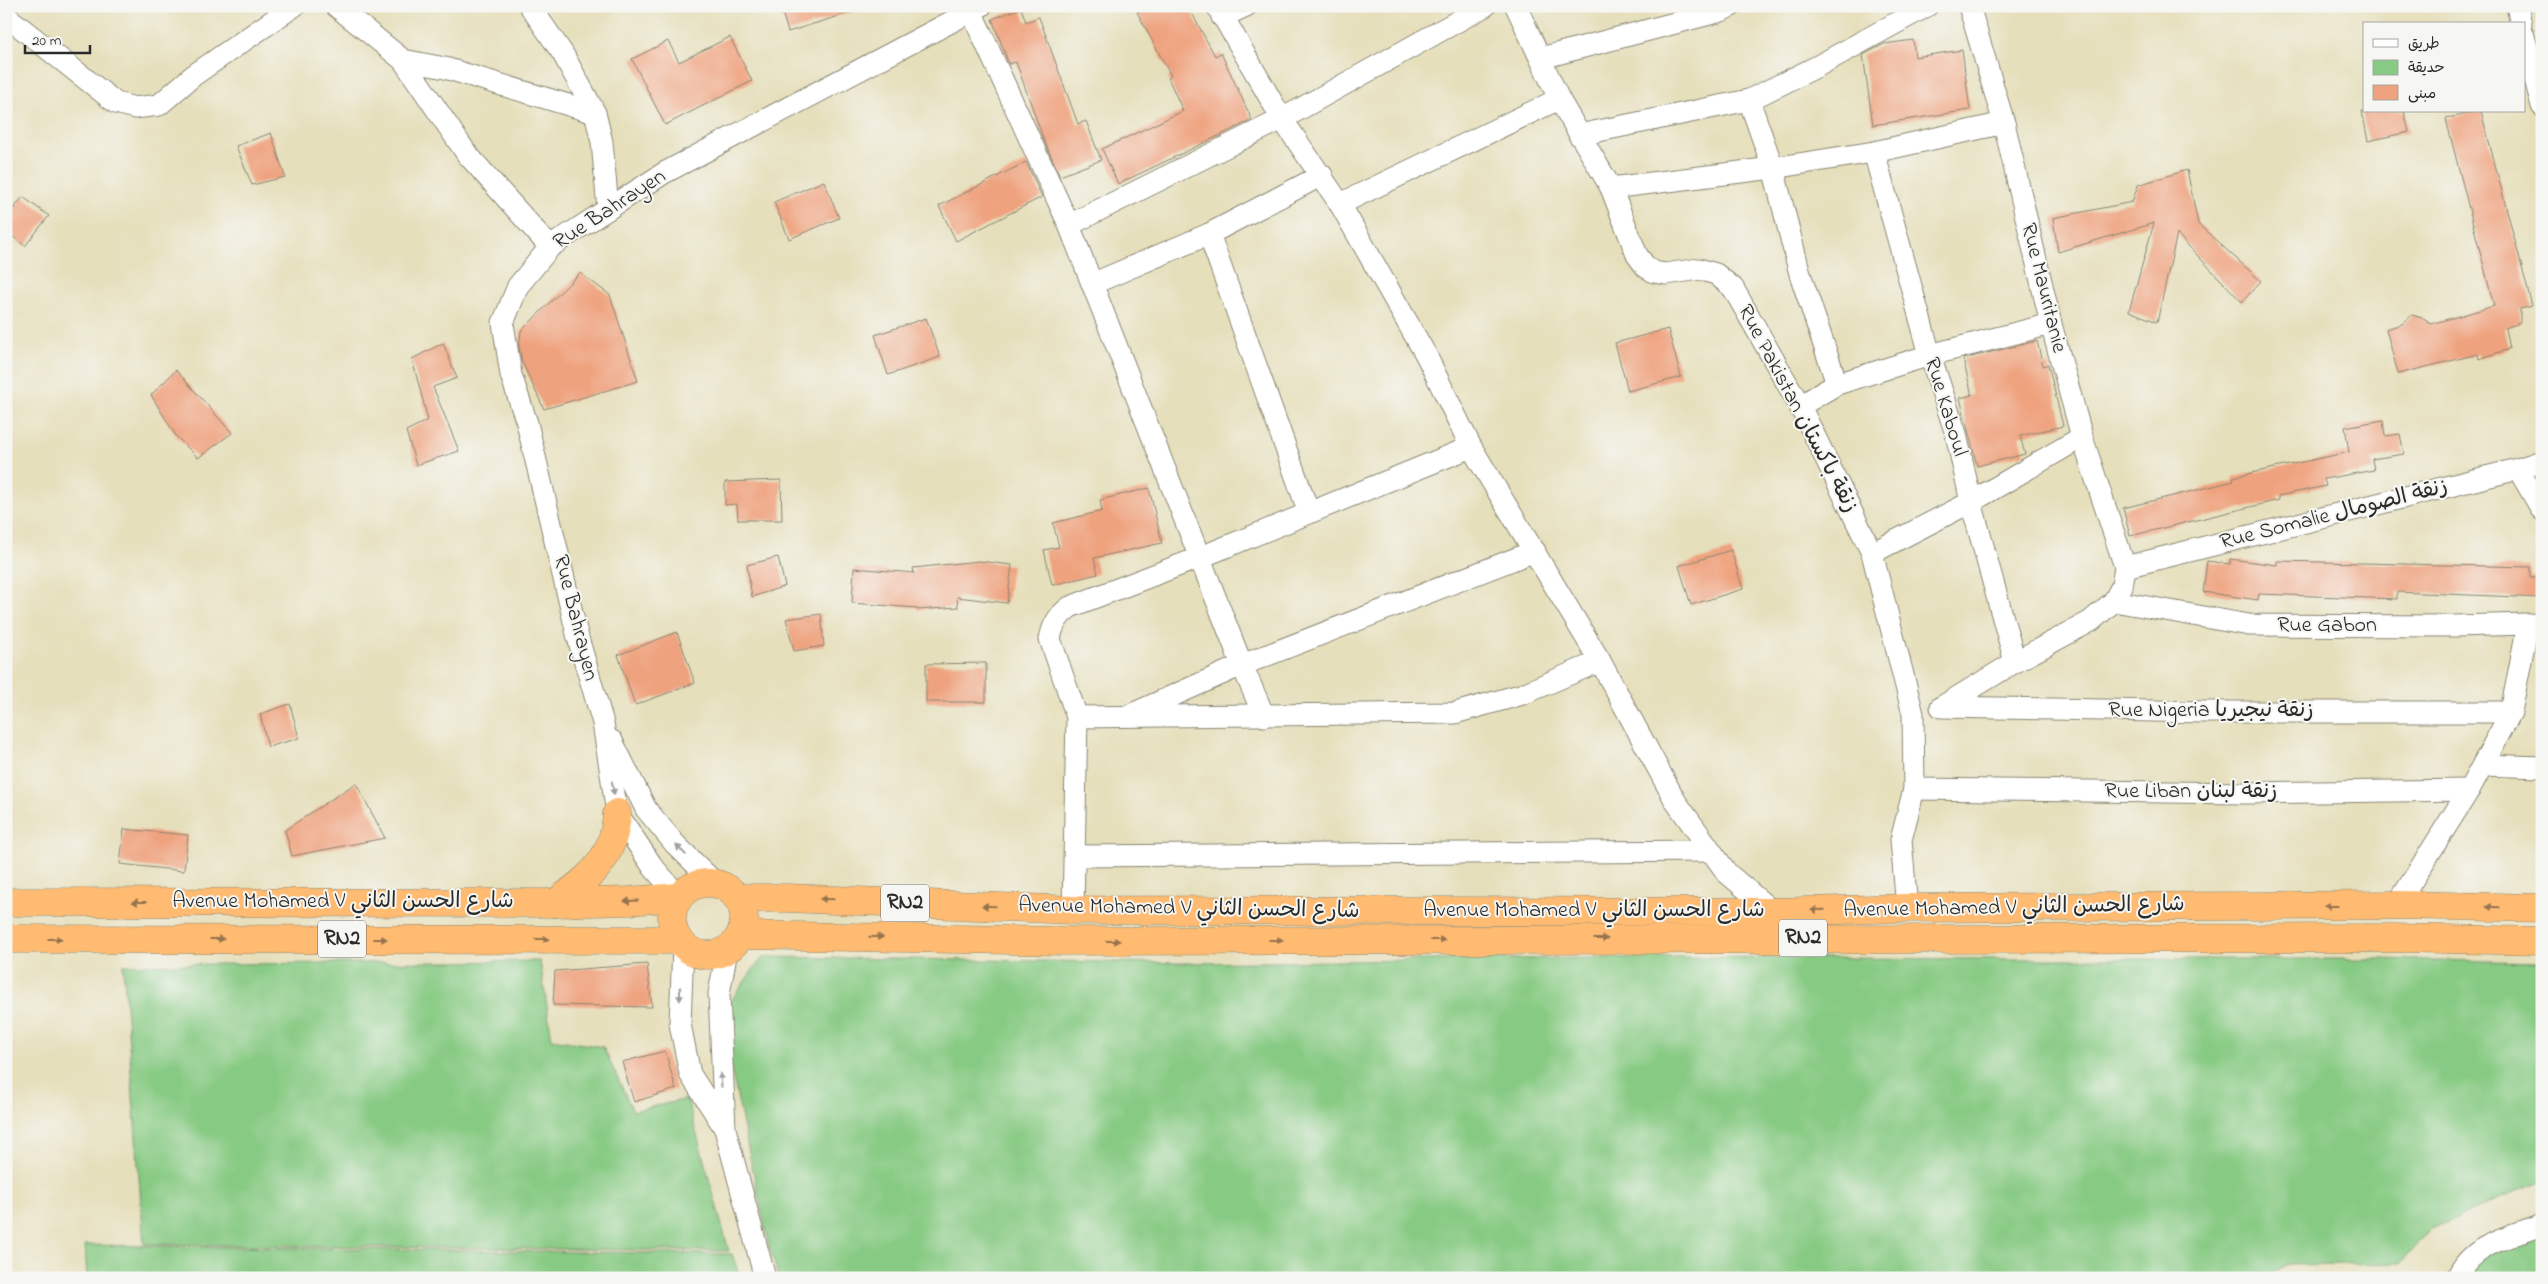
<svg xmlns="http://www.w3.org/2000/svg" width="2548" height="1284" font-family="'Indie Flower','Playpen Sans Arabic',sans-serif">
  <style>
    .green { fill: #87ca83; stroke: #597a57 }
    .building { fill: #efa27e }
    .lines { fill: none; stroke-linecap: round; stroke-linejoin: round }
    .minor-casing { stroke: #888573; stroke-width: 23 }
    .highway-casing { stroke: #888573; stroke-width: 29 }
    .minor { stroke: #fff; stroke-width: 21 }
    .highway { stroke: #ffbb71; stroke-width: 28 }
    .oneway { fill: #a0a0a0 }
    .oneway2 { fill: #95734e }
    .labels { text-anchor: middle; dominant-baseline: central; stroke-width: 4; stroke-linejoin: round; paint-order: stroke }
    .shield { fill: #f6f6f2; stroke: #686867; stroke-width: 1 }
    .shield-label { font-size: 21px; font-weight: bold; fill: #2b2b2b }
    .street-label { font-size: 22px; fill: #2b2b2b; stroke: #f6f6f2 }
  </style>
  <rect width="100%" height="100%" fill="#f6f6f2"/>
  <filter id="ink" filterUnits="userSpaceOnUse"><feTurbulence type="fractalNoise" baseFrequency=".02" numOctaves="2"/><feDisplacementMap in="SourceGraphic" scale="10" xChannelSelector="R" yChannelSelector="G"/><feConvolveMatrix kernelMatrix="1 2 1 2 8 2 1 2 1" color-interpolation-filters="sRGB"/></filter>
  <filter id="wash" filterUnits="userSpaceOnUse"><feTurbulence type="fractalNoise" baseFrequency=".0096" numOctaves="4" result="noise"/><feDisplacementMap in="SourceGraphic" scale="20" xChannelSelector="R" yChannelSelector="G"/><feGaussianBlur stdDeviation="1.12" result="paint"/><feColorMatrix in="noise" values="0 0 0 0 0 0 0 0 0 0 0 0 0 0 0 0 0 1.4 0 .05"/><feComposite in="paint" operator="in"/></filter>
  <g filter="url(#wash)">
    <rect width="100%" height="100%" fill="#e6dfbb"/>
    <g class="green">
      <polygon points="762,957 1180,963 1674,957 2007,959 2379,959 2542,962 2542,1180 2429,1230 2401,1263 2288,1265 2263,1278 779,1278 769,1246 720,1016"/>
      <polygon points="540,961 552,1039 603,1047 633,1111 687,1099 729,1251 144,1244 123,965"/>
      <polygon points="2542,1219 2542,1278 2470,1278 2478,1243"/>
      <polygon points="85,1245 732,1254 740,1278 87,1278"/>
    </g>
    <g id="blocks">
      <g class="building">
        <polygon points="780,6 857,6 858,10 788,32"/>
        <polygon points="1148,6 1188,6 1215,56 1221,53 1252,120 1118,184 1102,149 1183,111 1168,78 1171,76 1137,12"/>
        <polygon points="1021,8 1026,22 1039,17 1078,124 1086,121 1101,160 1060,176 1043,138 1016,62 1009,64 992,19"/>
        <polygon points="730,37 752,81 665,125 632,59 668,41 679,62"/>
        <polygon points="1913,40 1915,57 1962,50 1970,110 1873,125 1863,55 1884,44"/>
        <polygon points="2362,111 2404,111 2409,132 2368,141"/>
        <polygon points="2476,111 2481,111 2532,306 2520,309 2520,323 2505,328 2509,349 2479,359 2478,354 2398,374 2386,329 2402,324 2412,315 2422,318 2431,324 2494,306 2446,119"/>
        <polygon points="271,133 285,177 252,185 236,146"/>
        <polygon points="1026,162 1042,197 956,241 939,206"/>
        <polygon points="2187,170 2198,224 2261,281 2242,302 2177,234 2157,322 2129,311 2154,223 2058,252 2053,218 2132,202 2138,185"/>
        <polygon points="824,181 839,218 789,239 774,202"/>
        <polygon points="23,197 49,216 25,246 6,231 6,218"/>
        <polygon points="580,273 610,295 638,381 544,409 522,362 519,347 521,331"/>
        <polygon points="926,318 940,357 888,375 875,335"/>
        <polygon points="1668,329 1681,377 1628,391 1615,343"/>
        <polygon points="2037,341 2043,366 2048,364 2063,426 2020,436 2025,454 1977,466 1960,398 1972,395 1963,359"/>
        <polygon points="443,343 457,378 433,387 459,451 416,465 406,431 428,420 412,359"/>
        <polygon points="176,370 232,433 198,458 176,436 151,395"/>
        <polygon points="2383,420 2385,436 2400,434 2404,454 2372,459 2374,470 2324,479 2326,486 2278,496 2279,500 2130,536 2123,508 2234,481 2233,477 2349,452 2345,427"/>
        <polygon points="781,480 782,520 738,520 737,504 725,505 725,482"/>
        <polygon points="1149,488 1162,543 1094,558 1098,574 1052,585 1044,550 1059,547 1053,523 1102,511 1100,500"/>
        <polygon points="1731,550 1743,589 1691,605 1679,566"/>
        <polygon points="778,557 785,586 752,597 747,565"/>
        <polygon points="2230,559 2277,565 2277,561 2530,567 2530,577 2542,577 2542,598 2397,592 2397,599 2259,594 2258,600 2203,592 2207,561 2230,564"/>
        <polygon points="979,561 1012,565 1007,603 957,597 958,607 917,610 917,608 852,603 854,568 914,573 913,568"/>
        <polygon points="821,614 824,646 794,651 786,619"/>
        <polygon points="677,632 695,683 635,705 618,655"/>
        <polygon points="986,663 986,702 926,702 926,664"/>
        <polygon points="290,704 299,738 268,747 260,714"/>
        <polygon points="356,783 385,838 292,856 285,830"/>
        <polygon points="124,829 188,835 184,871 120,864"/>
        <polygon points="647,964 652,1007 553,1005 555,971"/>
        <polygon points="665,1051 676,1089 634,1102 622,1062"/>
      </g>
    </g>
  </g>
  <g filter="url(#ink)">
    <use href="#blocks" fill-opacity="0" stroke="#888573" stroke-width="1"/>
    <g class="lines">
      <g class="minor-casing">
        <g id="minor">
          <polyline points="336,6 403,60 445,68 595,113"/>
          <polyline points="530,6 563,54 595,113 602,142 608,209"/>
          <polyline points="1217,6 1282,119 1340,204 1426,355 1471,447 1600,661 1676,802 1727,873 1773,912"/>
          <polyline points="1516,6 1559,99 1611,188 1637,255 1646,267 1654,272 1666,274 1699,269 1716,274 1733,288 1800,406 1872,553 1913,714 1914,789 1901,840 1907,908"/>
          <polyline points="2517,6 2521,24"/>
          <polyline points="971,11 1069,225 1242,665 1264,716"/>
          <polyline points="6,16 116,103 135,108 159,105 194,75 294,6"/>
          <polyline points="1222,17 1246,6"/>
          <polyline points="2524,36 2542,106"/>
          <polyline points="1541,58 1721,11 1731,6"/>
          <polyline points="403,60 467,154 550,247"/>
          <polyline points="1749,100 1773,168 1800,274 1837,384"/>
          <polyline points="1579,135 1749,100 1816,67 1927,6"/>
          <polyline points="1874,152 1930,355 1956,434 1971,502 2015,662"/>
          <polyline points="1611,188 1773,168 1874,152 2004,123"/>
          <polyline points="1340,204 1559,99"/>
          <polyline points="1069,225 1282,119 1485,6"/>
          <polyline points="1209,234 1309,513"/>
          <polyline points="1092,284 1209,234 1322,175"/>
          <polyline points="1800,406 1837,384 1930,355 2051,324"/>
          <polyline points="2518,469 2542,510"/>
          <polyline points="1872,553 1971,502 2082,437"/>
          <polyline points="2125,567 2518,469 2542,461"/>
          <polyline points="2114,601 2249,625 2455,626 2528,624 2542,625"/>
          <polyline points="1943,706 2015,662 2091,621 2114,601 2122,586 2125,567 2082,437 2051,324 2004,123 1969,6"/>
          <polyline points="1941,707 2207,712 2511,712"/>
          <polyline points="1132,714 1242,665 1535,551"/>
          <polyline points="1077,717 1455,713 1523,694 1600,661"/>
          <polyline points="612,741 646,809 675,844 716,884"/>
          <polyline points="2483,765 2542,767"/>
          <polyline points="1914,789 2246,793 2469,790"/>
          <polyline points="1075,856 1711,851"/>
          <polyline points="679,897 653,867 617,813 603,723 578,638 527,423 511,375 503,323 518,286 550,247 571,233 664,173 981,6"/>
          <polyline points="2397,905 2469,790 2511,712 2528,624"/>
          <path d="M 1073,910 L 1077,717 L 1050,639 C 1053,624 1058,616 1070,607 L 1201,557 L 1471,447"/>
          <polyline points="683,946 680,1024 690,1074 724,1127"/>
          <polyline points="727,950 719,994 725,1129 765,1278"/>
          <path d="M 2457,1278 C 2472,1243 2509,1238 2542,1225"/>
        </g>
      </g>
      <g class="highway-casing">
        <g id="highway">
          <circle cx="708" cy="919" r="36"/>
          <polyline points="737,898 787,898 1073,910 1773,912 1907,908 2397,905 2542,908"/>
          <polyline points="6,902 555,903 629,901 679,897"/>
          <path d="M 555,903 C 591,877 614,859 617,813"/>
          <polyline points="740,935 1065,941 2394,938 2542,941"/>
          <polyline points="6,939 678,940"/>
        </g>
      </g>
      <use href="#minor" class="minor"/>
      <use href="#highway" class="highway"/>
    </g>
    <defs><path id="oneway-solid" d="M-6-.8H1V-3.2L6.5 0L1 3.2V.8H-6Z" transform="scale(1.25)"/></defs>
    <g class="oneway">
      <use href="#oneway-solid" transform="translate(613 788) rotate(81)"/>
      <use href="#oneway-solid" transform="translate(681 850) rotate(-136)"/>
      <use href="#oneway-solid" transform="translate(680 994) rotate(91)"/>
      <use href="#oneway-solid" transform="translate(721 1080) rotate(-94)"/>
    </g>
    <g class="oneway2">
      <use href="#oneway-solid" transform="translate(827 899) rotate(-178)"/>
      <use href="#oneway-solid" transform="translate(631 901) rotate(177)"/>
      <use href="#oneway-solid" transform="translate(139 902) rotate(-180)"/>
      <use href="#oneway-solid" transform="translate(989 906) rotate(-178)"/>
      <use href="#oneway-solid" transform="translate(2331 906) rotate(180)"/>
      <use href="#oneway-solid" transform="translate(2493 907) rotate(-179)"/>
      <use href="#oneway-solid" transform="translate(1818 910) rotate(178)"/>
      <use href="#oneway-solid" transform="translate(876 937) rotate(1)"/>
      <use href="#oneway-solid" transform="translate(55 939)"/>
      <use href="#oneway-solid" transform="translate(217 939)"/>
      <use href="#oneway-solid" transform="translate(380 939)"/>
      <use href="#oneway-solid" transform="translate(542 939)"/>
      <use href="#oneway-solid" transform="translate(1601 939)"/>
      <use href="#oneway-solid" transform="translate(1276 940)"/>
      <use href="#oneway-solid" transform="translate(1438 940)"/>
      <use href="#oneway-solid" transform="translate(1113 941)"/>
    </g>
  </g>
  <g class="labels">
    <g class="shield">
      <rect x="881" y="884.5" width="48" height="37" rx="4"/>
      <rect x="1779" y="919.5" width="48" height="37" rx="4"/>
      <rect x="318" y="920.5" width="48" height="37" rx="4"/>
    </g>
    <g class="shield-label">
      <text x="905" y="903">RN2</text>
      <text x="1803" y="938">RN2</text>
      <text x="342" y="939">RN2</text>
    </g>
    <g class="street-label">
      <text transform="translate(610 210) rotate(-33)">Rue Bahrayen</text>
      <text transform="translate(2043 288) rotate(76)">Rue Mauritanie</text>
      <text transform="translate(1945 407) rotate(73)">Rue Kaboul</text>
      <text transform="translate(1797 409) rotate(62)">Rue Pakistan زنقة باكستان</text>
      <text transform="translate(2334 515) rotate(-14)">Rue Somalie زنقة الصومال</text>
      <text transform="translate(575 618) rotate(76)">Rue Bahrayen</text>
      <text x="2327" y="626">Rue Gabon</text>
      <text x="2211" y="711">Rue Nigeria زنقة نيجيريا</text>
      <text x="2191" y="792">Rue Liban زنقة لبنان</text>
      <text x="343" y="902">Avenue Mohamed V شارع الحسن الثاني</text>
      <text transform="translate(2014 908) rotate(-1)">Avenue Mohamed V شارع الحسن الثاني</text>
      <text transform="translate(1189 909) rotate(1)">Avenue Mohamed V شارع الحسن الثاني</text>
      <text x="1594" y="911">Avenue Mohamed V شارع الحسن الثاني</text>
    </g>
  </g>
  <rect width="2548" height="1284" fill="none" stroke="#f6f6f2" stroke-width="25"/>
  <rect x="2363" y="22" width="162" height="90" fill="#f6f6f2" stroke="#a5a5a2"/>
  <rect x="2373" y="39" width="25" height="8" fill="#ffffff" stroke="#a5a5a2"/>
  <text x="2408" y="48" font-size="15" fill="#2b2b2b">طريق</text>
  <rect x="2373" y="60" width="25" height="15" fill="#87ca83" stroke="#a5a5a2"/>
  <text x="2408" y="72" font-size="15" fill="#2b2b2b">حديقة</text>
  <rect x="2373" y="85" width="25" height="15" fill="#efa27e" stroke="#a5a5a2"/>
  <text x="2408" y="98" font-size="15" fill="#2b2b2b">مبنى</text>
  <path d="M25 45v8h65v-8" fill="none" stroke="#2b2b2b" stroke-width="2.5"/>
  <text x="32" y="45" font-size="15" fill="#2b2b2b" stroke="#f6f6f2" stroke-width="4" paint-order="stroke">20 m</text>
</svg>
